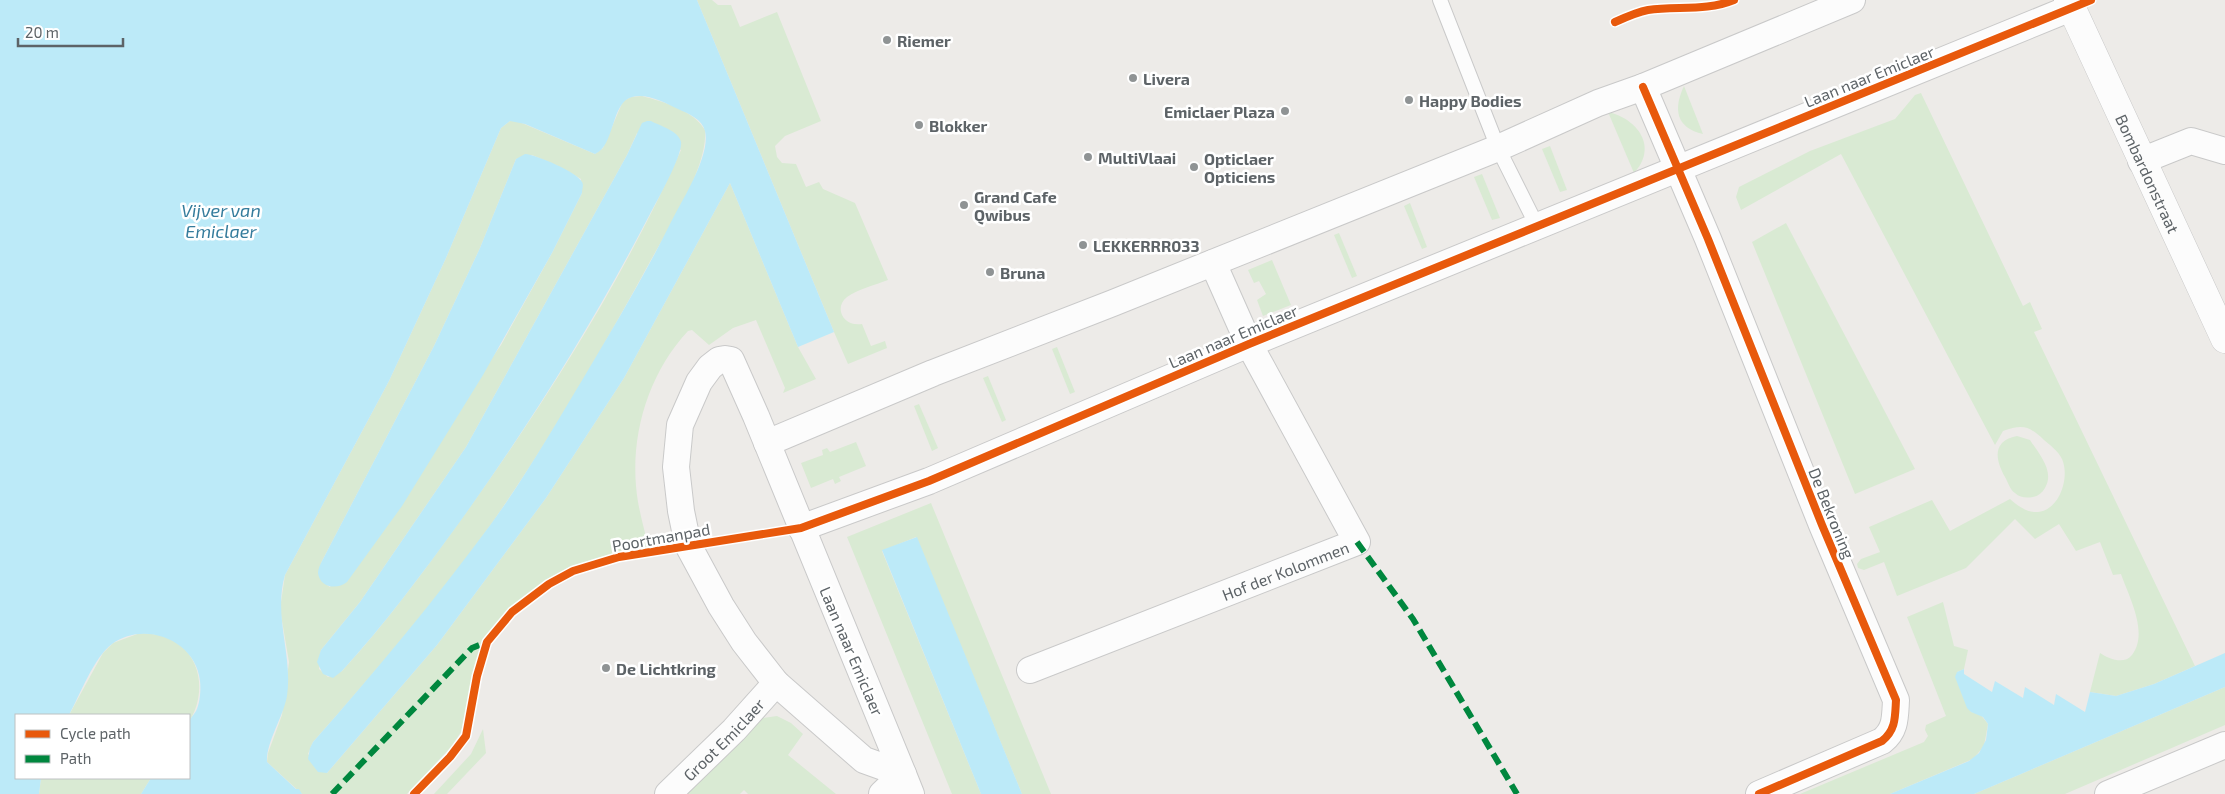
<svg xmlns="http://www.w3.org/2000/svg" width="2225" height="794" font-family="'Exo 2',sans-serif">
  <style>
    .green { fill: #d9ead3; fill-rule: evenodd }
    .water { fill: #bceaf8 }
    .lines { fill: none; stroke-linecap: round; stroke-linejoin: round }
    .service-casing { stroke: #c9c9c9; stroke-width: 16 }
    .minor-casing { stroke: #c9c9c9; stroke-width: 28 }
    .tertiary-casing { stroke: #c9c9c9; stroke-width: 29 }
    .service { stroke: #fcfcfc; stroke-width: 14 }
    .minor { stroke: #fcfcfc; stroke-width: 26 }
    .tertiary { stroke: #fcfcfc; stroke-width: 28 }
    .quiet { stroke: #00873e; stroke-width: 6; stroke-dasharray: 12 6; stroke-linecap: butt }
    .cycleway-casing { stroke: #fff; stroke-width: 11 }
    .cycleway { stroke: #e8590c; stroke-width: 8 }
    .poi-dot { fill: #8f9394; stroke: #fff; stroke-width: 2 }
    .labels { text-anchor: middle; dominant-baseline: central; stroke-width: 5; stroke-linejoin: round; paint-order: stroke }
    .poi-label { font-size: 16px; font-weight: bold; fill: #5d6367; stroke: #fff; text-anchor: start }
    .street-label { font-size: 16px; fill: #5d6367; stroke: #fff }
    .water-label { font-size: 18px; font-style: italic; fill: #357c9c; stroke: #fff }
  </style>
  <rect width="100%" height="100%" fill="#edebe8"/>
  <g class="green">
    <path d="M 697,0 L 712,0 L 718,5 L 731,5 L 740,27 L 777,12 L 821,121 L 785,136 L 775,146 L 777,157 L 782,163 L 796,164 L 806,187 L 819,182 L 823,189 L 855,203 L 888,280 C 875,285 858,289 847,297 C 833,308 844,327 862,324 L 871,346 L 885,341 L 887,348 L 848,364 L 834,332 Z"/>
    <path d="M 1684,86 L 1703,134 C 1676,128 1673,109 1684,86 Z"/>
    <path d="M 1921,93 L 2023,306 L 2030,302 L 2042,329 L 2034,332 L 2195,666 L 2154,684 L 2116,696 L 2090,692 L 2100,653 C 2109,659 2124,665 2132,655 C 2149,633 2129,597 2121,574 L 2113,575 L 2100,542 L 2076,551 L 2059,524 L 2035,539 L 2015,519 L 1966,568 L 1897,596 L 1884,562 L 1864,570 L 1858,568 L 1857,564 L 1861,559 L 1880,552 L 1869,527 L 1932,500 L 1950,531 L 2010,499 C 2018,506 2027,513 2038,512 C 2060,510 2070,477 2062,459 C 2058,451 2050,445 2044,440 C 2029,426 2023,424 2003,431 L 1995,445 L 1841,154 L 1741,210 L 1736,197 L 1739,187 L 1810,151 L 1895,119 L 1915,95 Z"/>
    <path d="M 642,96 C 664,102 693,110 705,130 C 708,166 670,226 652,258 C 603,348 551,438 492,523 C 437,600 375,672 313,742 L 308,754 L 327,773 L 437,645 L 546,498 L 624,378 L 730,183 L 798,347 L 816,379 L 783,393 L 785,388 L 756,320 L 733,328 L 709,345 L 692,330 L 688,331 C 646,376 628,442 638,502 C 641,518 645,533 649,548 L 585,562 L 552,578 L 521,599 L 502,617 L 488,636 L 475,669 L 461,732 L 451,747 L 407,794 L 302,794 L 267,762 L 268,753 L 282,715 L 289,662 L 280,609 L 285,575 L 389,381 L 446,258 L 501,128 L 510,121 L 517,121 L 595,154 L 603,148 L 623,101 L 631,97 ZM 637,133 L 681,150 C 625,276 550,395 470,507 C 430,563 389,620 342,671 L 328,677 L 319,669 L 321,650 L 360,602 L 466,447 L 627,155 ZM 532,155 L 558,166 L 581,179 L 582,193 L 552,253 L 501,345 L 330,587 C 319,579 317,574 322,561 L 434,346 L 480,248 L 516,159 Z"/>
    <path d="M 1608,112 C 1638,119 1658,147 1634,173 Z"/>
    <polygon points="1550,146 1567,190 1560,192 1542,149"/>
    <polygon points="1482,174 1500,218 1492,220 1474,177"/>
    <polygon points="1410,203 1427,247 1422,249 1404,206"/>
    <polygon points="1786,223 1915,469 1855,494 1752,242"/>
    <polygon points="1339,233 1357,276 1352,278 1334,235"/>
    <polygon points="1272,260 1291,305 1263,316 1257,300 1266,294 1259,281 1254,283 1248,270"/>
    <polygon points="1057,347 1075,392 1070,394 1052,349"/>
    <polygon points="988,376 1006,420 1002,422 983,378"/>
    <polygon points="919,404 938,448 932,451 914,406"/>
    <path d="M 2017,436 L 2030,440 C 2039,454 2055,471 2045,488 C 2042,493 2038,496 2033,497 C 2027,498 2020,498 2015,493 C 2010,490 2008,482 2005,477 C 1995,459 1992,441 2017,436 Z"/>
    <polygon points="856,442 866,466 839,477 841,481 835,484 833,479 811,488 801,463 823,455 822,450 827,448 830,452"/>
    <polygon points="931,503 1051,794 1022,794 916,537 882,551 981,794 952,794 847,537"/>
    <polygon points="1943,602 1954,646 1968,650 1964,669 1957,672 1971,712 1980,714 1988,724 1984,746 1973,759 1890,794 1800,794 1924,742 1928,736 1925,730 1926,725 1946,716 1907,617"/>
    <path d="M 140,633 C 150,634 161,634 170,639 C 202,654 207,694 189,722 L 189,715 L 69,715 L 103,653 L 113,643 Z"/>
    <polygon points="2225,687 2225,725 2065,794 1974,794"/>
    <polygon points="777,716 791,723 803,734 788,755 836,794 748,794 744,790 740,794 683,794 755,724 763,718"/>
    <polygon points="483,729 486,753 447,794 434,794 471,754"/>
    <polygon points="41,778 151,778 141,794 39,794"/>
  </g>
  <g class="water">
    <path d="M 0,0 L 697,0 L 834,332 L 798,347 L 730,183 L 624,378 L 546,498 L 437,645 L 327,773 L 318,772 L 308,759 L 310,748 L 313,742 C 375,672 435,600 491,524 C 525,477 554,427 584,377 C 614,326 645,275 671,222 C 682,200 711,155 705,131 C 702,119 689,114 678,109 C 665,103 647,93 632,97 C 611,102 615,146 595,154 L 525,124 L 510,121 L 501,128 L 446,258 L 389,381 L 285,575 C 273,616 293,655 287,696 C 283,718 266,742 267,762 L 296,789 L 299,789 L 302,794 L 141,794 L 151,778 L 189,778 C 189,760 187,742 189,724 C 189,719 193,716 196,711 C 200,703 201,690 200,681 C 196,640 144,620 112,644 C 94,657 80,695 69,715 L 16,715 L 16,778 L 41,778 L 39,794 L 0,794 Z"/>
    <path d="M 647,121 L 651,121 C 660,126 679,131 681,142 C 683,155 657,201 650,214 C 594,322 530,424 459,523 C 422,574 384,625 342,671 L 333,678 L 323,674 L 317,662 L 321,650 L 360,602 L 466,447 L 627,155 L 642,123 Z"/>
    <path d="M 525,154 C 537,155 577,172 582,182 C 584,185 582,189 582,193 L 552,253 L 483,375 L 402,506 L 347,582 C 337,590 320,588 318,573 C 318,569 320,565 322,561 L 434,346 L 480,248 L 516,159 Z"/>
    <polygon points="917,537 1022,794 981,794 882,550"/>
    <polygon points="2225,653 2225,687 1974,794 1890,794 1969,761 1979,753 1986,740 1988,724 1983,717 1971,712 1967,708 1955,677 1957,672 1964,669 1964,674 1992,692 1995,681 2023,698 2025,687 2054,705 2056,694 2085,712 2090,692 2116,696 2154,684"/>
  </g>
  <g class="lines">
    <g class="service-casing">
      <polyline id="service" points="1440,0 1498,148 1537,226"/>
    </g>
    <g class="minor-casing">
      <g id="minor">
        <path d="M 1643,87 L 1708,239 L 1822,525 L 1896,700 C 1895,717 1896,730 1882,741 L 1759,794"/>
        <polyline points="2141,161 2191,141 2225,151"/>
        <polygon points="725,359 731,360 756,416 903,774 864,760 776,683 744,642 721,606 688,545 681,511 676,467 680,425 699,382 710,367 719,360"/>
        <polyline points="767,443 933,373 1113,303 1498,148 1598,103 1643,87 1852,0"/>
        <polyline points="801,528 929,481 1249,344 2071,8"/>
        <path id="s1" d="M 1030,670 L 1357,542 L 1249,344 L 1213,263"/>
        <path id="s2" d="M 668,794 L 734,730 L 776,683"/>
        <polyline points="882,794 903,774 911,794"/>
        <polyline points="2108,794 2225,745"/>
      </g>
    </g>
    <g class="tertiary-casing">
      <g id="tertiary">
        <path id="s3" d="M 2068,0 L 2225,339"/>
      </g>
    </g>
    <use href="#service" class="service"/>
    <use href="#minor" class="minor"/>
    <use href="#tertiary" class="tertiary"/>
    <g class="quiet">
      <polyline points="1357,542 1413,619 1517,794"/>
      <polyline points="332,794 472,648 487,642"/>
    </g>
    <g class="cycleway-casing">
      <g id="cycleway">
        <path d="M 1615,22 C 1626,17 1637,12 1648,10 C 1677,6 1707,11 1734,0"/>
        <path d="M 1643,87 L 1708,239 L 1822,525 L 1896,700 C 1895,717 1896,730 1882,741 L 1759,794"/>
        <polyline points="414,794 450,757 466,736 477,676 487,642 512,612 549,584 573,571 619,557 801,528 929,481 1249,344 2091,0"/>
      </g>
    </g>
    <use href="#cycleway" class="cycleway"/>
  </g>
  <g class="poi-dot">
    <circle cx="887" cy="40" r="5"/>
    <circle cx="1133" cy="78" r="5"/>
    <circle cx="1409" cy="100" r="5"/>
    <circle cx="1285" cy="111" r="5"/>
    <circle cx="919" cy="125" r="5"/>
    <circle cx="1088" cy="157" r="5"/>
    <circle cx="1194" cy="167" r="5"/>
    <circle cx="964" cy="205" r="5"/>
    <circle cx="1083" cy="245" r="5"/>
    <circle cx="990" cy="272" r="5"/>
    <circle cx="606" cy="668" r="5"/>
  </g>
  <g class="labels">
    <g class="poi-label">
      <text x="897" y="40">Riemer</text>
      <text x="1143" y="78">Livera</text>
      <text x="1419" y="100">Happy Bodies</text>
      <text x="1275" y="111" text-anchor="end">Emiclaer Plaza</text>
      <text x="929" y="125">Blokker</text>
      <text x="1098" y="157">MultiVlaai</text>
      <text x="1204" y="158">Opticlaer<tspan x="1204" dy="18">Opticiens</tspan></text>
      <text x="974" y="196">Grand Cafe<tspan x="974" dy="18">Qwibus</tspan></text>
      <text x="1093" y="245">LEKKERRR033</text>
      <text x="1000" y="272">Bruna</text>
      <text x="616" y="668">De Lichtkring</text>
    </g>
    <g class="street-label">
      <text transform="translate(1869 76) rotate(-22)">Laan naar Emiclaer</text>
      <text stroke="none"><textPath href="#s3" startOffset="191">Bombardonstraat</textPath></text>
      <text transform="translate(1233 336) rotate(-23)">Laan naar Emiclaer</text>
      <text transform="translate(1832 513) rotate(68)">De Bekroning</text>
      <text transform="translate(661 537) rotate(-10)">Poortmanpad</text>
      <text stroke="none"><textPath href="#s1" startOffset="274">Hof der Kolommen</textPath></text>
      <text transform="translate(852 651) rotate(67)">Laan naar Emiclaer</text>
      <text stroke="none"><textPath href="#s2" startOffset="78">Groot Emiclaer</textPath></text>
    </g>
    <g class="water-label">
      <text x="221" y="210">Vijver van<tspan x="221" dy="21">Emiclaer</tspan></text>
    </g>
  </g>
  <rect x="15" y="714" width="175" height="65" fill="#ffffff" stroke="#bec1c2"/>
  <rect x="25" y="730" width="25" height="8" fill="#e8590c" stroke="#bec1c2"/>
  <text x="60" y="739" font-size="15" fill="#5d6367">Cycle path</text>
  <rect x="25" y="755" width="25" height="8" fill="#00873e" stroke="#bec1c2"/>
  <text x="60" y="764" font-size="15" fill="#5d6367">Path</text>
  <path d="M18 38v8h105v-8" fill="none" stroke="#5d6367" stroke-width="2.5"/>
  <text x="25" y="38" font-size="15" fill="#5d6367" stroke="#ffffff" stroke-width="4" paint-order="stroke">20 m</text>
</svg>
